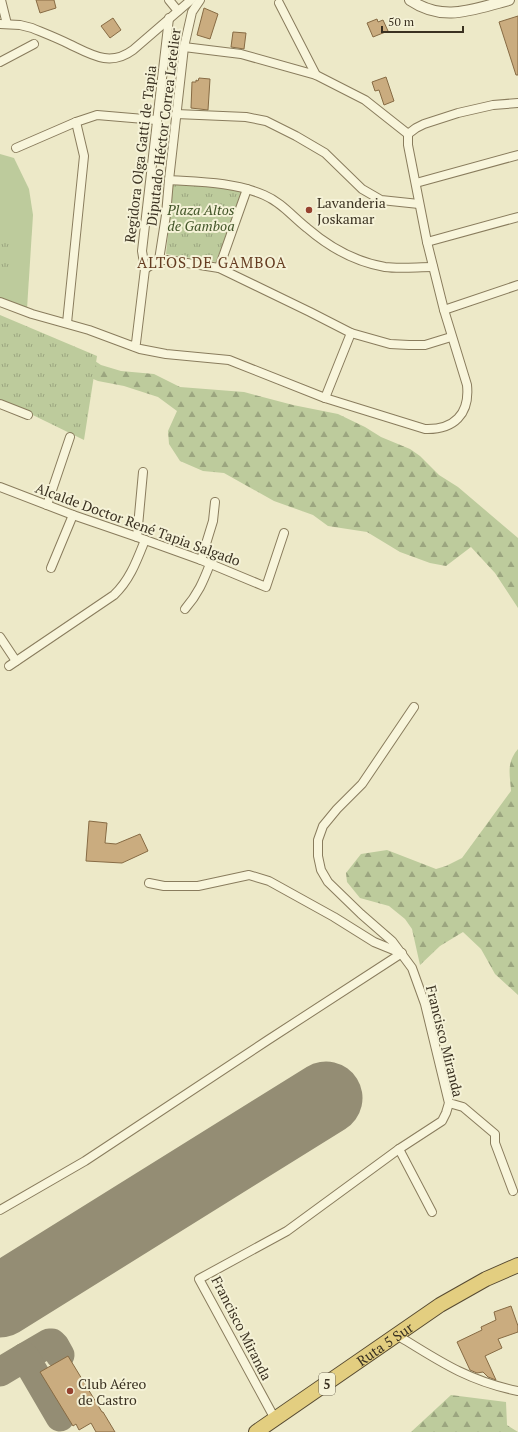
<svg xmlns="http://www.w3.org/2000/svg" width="518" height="1432" font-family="'PT Serif',serif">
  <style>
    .grass { fill: #bdcb9c }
    .forest { fill: url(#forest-firs) }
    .park { fill: url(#park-tufts) }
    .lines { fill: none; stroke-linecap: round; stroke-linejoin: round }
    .taxiway { stroke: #948d74; stroke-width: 29 }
    .runway { stroke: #948d74; stroke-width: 73 }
    .building { fill: #caac7f; stroke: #876b44 }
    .minor-casing { stroke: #897c5d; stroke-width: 10 }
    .tertiary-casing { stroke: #897c5d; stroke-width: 12 }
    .trunk-casing { stroke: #574a31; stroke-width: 16 }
    .minor { stroke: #f8f5db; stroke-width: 8 }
    .tertiary { stroke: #f8f5db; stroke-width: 10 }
    .trunk { stroke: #e3ce80; stroke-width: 14 }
    .poi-dot { fill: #96412f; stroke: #f5f2d7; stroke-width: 1.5 }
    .labels { text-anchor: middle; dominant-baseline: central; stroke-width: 4; stroke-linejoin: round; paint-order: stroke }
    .shield { fill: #f5f2d7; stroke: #726b58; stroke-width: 1 }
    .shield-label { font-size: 13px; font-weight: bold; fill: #3a3121 }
    .street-label { font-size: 14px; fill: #3a3121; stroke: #f5f2d7 }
    .poi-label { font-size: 14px; fill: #3a3121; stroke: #f5f2d7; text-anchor: start }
    .park-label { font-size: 14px; font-style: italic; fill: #425528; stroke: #f5f2d7 }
    .neighbourhood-label { font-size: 15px; letter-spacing: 1px; fill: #653c21; stroke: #f5f2d7 }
  </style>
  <defs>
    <pattern id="forest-firs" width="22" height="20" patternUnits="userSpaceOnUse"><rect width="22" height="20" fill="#bdcb9c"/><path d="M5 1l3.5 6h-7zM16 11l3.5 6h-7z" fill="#9ba57f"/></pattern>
    <pattern id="park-tufts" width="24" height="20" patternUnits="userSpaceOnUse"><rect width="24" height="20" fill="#bdcb9c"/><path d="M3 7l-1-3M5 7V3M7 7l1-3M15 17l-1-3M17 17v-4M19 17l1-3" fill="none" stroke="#9ba57f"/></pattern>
  </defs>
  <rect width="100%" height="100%" fill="#ede9c8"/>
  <polygon class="grass" points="0,154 14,158 29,189 33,215 27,309 0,299"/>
  <g class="forest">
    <polygon points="83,353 101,365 121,371 154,374 180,387 244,392 293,405 338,414 365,427 381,437 410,449 420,456 439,475 458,487 518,538 518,608 495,573 471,547 446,566 430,563 400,552 367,532 328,526 313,515 274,501 224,473 203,471 180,461 169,444 168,431 177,411 158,397 124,386 98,381 72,370"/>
    <path d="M 518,749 L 518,995 L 495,974 L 481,949 L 463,932 L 440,946 L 420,965 L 412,929 L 405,919 L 389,906 L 360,898 L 347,882 L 346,873 L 361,854 L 387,850 L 436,869 L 446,866 L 462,858 L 511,791 C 510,774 506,763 518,749 Z"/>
    <polygon points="451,1395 506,1402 507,1425 518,1432 411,1432"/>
  </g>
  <g class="park">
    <polygon points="173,184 221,187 242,192 216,262 166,254"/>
    <polygon points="0,240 11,241 9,276 0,275"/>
    <polygon points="0,315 97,356 84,440 0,399"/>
  </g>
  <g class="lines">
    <g class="taxiway">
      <polyline points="25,1357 49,1343 52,1343 55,1346 60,1355"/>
      <polyline points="0,1372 25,1357 60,1417"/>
    </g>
    <polyline class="runway" points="0,1301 326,1098"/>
  </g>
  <g class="building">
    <polygon points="36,0 54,0 56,8 40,13"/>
    <polygon points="204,8 218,14 210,39 197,35"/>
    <polygon points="518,16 518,75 516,75 499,22"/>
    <polygon points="113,18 121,30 110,38 101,26"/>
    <polygon points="377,19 378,22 383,20 388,31 373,37 367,23"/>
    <polygon points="233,32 246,33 244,49 231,47"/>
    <polygon points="386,77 394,101 384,105 379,90 375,91 372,82"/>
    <polygon points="199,78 210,79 208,110 191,108 192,82 196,82 196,80 198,81"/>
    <polygon points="89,821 107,823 105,843 116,844 140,834 148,851 122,863 86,861"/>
    <polygon points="511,1306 518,1326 518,1332 498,1339 502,1348 485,1356 496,1380 488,1377 483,1372 477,1373 470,1370 457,1342 482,1330 481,1327 496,1320 494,1312"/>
    <polygon points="68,1356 102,1412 103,1412 115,1432 96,1432 91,1423 79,1430 76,1424 73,1426 40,1372"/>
  </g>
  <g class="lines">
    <g class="minor-casing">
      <g id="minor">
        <polyline points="1,0 7,24"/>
        <polyline points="169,0 178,11"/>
        <polyline points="279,3 316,75"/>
        <path d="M 0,24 L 20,25 L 32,28 C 44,33 57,38 69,44 C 92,55 110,67 133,50 L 191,0"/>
        <polyline points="184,47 241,54 316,75 365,100 408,134"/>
        <polyline points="0,62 34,44"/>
        <polyline points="176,114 246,117 266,121 296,136 325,153 362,189 381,200 419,204"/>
        <polyline points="408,134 416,128 424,124 458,113 493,105 518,103"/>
        <polyline points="16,148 76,122 97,115 156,120"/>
        <path d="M 169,180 C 201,182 234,182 264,195 C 281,202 293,217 307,228 C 329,247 356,262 385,267 C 400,269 417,267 433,267"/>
        <polyline points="416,183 518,155"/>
        <polyline points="427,242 518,217"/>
        <polyline points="159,260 166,215 169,180 184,47 192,12 200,0"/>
        <polyline points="219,268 247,189"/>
        <polyline points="145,269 159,260 168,260 219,268 310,312 351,333 390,344 409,345 425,345 451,337"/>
        <path d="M 0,302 L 32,314 L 89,330 L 140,349 L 166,354 L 229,360 L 325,398 L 425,429 C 454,430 470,414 467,385 L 444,310 L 427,242 L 408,145 L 408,134"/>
        <polyline points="444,310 518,285"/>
        <polyline points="67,323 84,156 76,122"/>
        <polyline points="133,346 136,343 145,269 142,251 169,18"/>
        <polyline points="325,398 351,333"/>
        <polyline points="0,404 28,415"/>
        <polyline points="0,487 73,515 137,537 201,560 266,587 284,533"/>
        <polyline points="47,505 70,437"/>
        <polyline points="137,537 143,472"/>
        <polyline points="201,560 213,521 215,502"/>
        <polyline points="51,568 73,515"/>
        <path d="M 185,609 C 198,594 203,582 210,564"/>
        <polyline points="0,637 16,661"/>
        <path d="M 9,666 L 114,595 C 130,580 137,560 145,540"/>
        <polyline points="149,883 164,886 198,886 249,875 269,881 334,917 374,942 401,953"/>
        <polyline points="449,1103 463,1107 495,1134 495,1143 513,1191"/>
        <polyline points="399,1149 432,1212"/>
        <polyline points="0,1210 85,1161 268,1040 402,953"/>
        <path d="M 397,1335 C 439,1361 468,1381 518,1391"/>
        <polyline points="275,1419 199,1279 287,1231 399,1149 442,1121 446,1113 449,1103 425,1004 412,968 392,941 361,914 328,882 321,870 318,856 318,840 323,826 337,809 362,784 414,707"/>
      </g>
    </g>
    <g class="tertiary-casing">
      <path id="tertiary" d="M 410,0 C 444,23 473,9 509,0"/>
    </g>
    <g class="trunk-casing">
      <g id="trunk">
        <path id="s1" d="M 256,1432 L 440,1305 L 486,1279 L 518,1265"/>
      </g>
    </g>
    <use href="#minor" class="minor"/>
    <use href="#tertiary" class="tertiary"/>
    <use href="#trunk" class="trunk"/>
  </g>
  <g class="poi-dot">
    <circle cx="309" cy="210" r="4"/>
    <circle cx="70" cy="1391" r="4"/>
  </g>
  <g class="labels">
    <rect class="shield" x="319" y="1373" width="16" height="22" rx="3"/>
    <g class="shield-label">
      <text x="327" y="1384">5</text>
    </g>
    <g class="street-label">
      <text transform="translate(163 127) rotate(-83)">Diputado Héctor Correa Letelier</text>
      <text transform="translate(140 154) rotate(-83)">Regidora Olga Gatti de Tapia</text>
      <text transform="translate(138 524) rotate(20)">Alcalde Doctor René Tapia Salgado</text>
      <text transform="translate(445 1041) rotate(76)">Francisco Miranda</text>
      <text transform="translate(242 1328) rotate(63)">Francisco Miranda</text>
      <text stroke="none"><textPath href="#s1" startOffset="156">Ruta 5 Sur</textPath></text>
    </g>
    <g class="poi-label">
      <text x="317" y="202">Lavanderia<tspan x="317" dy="16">Joskamar</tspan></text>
      <text x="78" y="1383">Club Aéreo<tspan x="78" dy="16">de Castro</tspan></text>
    </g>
    <g class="park-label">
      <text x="201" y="209">Plaza Altos<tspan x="201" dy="16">de Gamboa</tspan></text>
    </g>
    <g class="neighbourhood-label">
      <text x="212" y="262">ALTOS DE GAMBOA</text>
    </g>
  </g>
  <path d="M382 26v6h81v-6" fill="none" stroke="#3a3121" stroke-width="2"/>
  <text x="388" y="26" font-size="12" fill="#3a3121" stroke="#f5f2d7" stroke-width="3" paint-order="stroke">50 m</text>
</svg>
